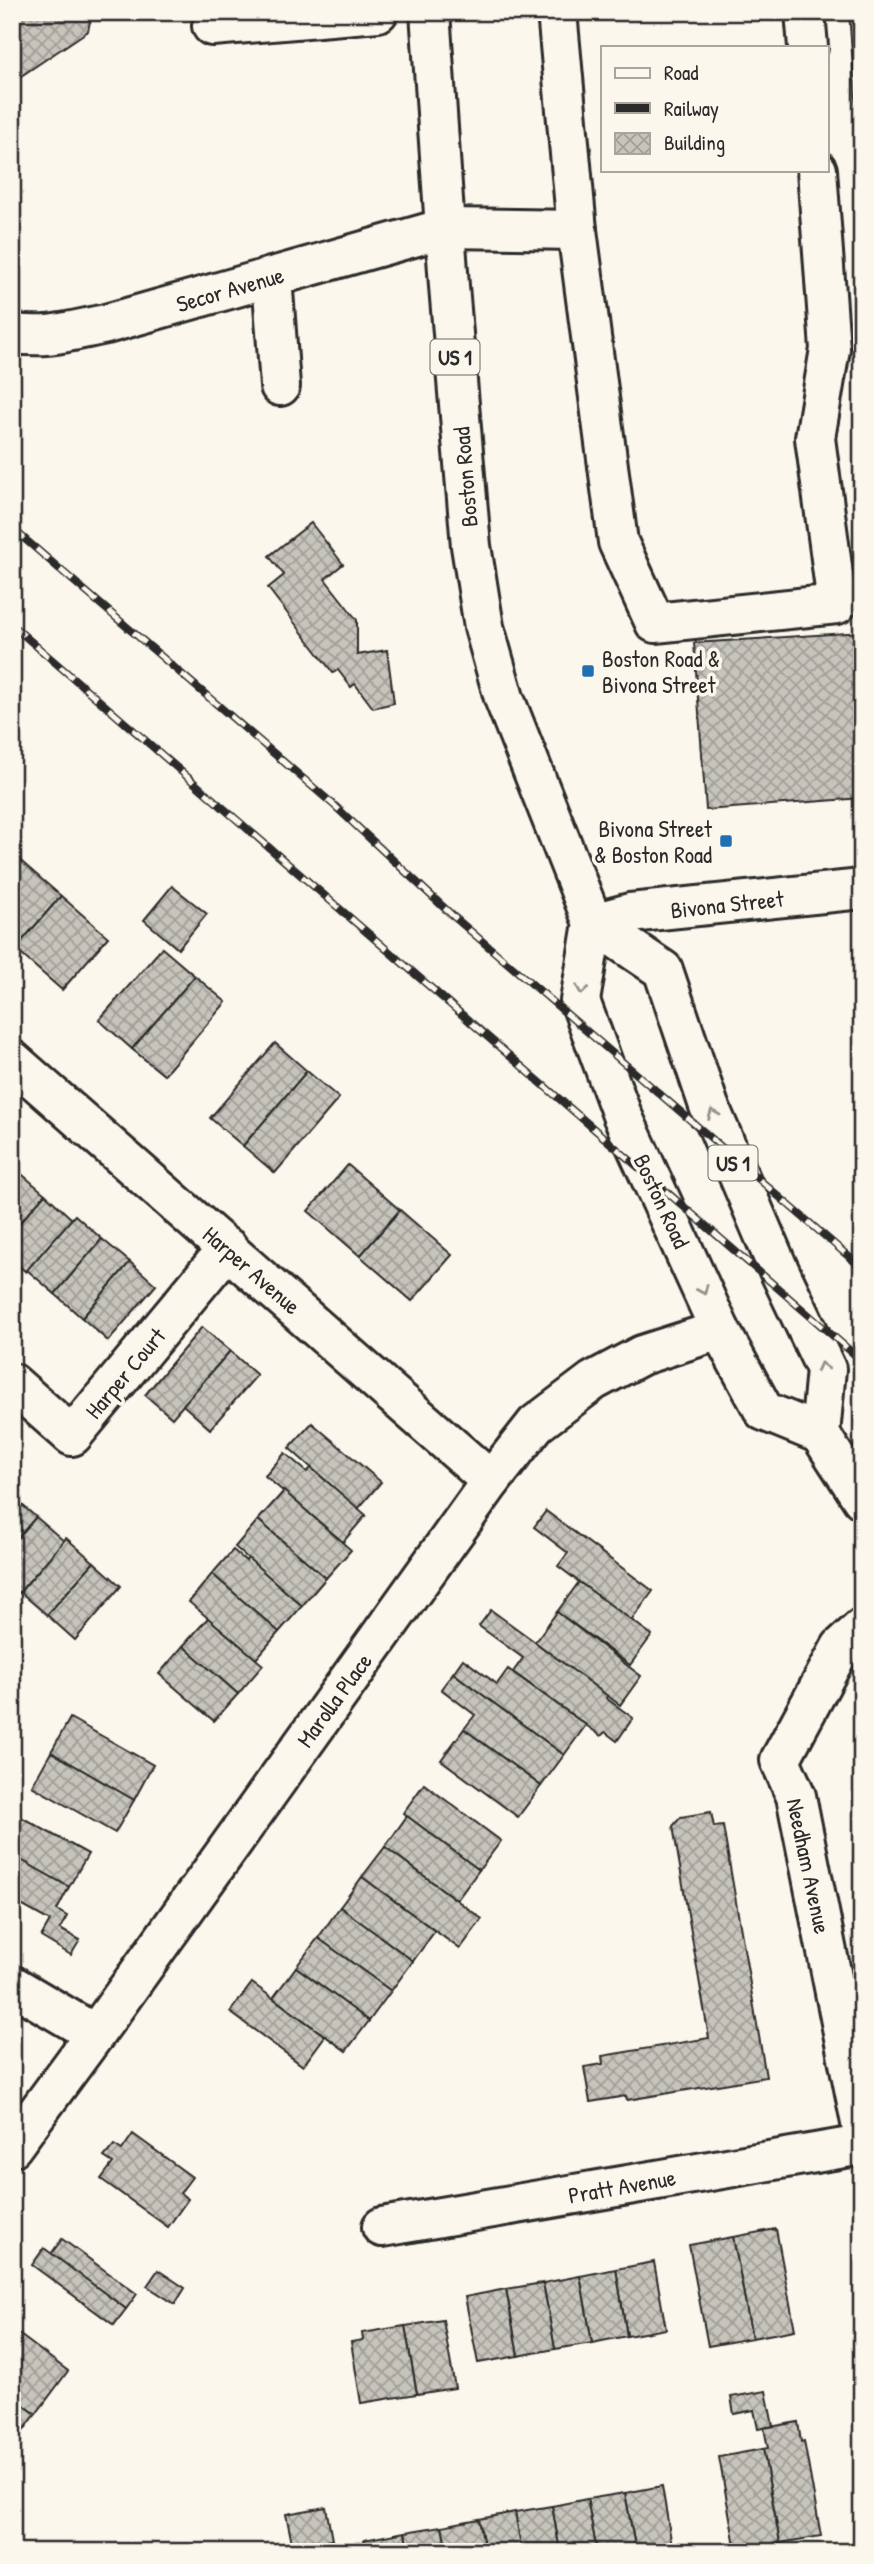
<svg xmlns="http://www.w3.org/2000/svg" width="874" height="2564" font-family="'Patrick Hand',sans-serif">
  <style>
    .building { fill: url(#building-cross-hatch); stroke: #2b2b2b; stroke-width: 2 }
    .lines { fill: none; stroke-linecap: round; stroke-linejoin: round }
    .minor-casing { stroke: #2b2b2b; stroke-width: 44 }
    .major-casing { stroke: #2b2b2b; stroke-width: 44 }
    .minor { stroke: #fbf7ec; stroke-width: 38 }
    .major { stroke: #fbf7ec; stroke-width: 38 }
    .rail-casing { stroke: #2b2b2b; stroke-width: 8 }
    .rail { stroke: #fbf7ec; stroke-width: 5; stroke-dasharray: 16; stroke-linecap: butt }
    .oneway { stroke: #93918c }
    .poi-dot { fill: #1f6fb2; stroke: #fbf7ec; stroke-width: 2.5 }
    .labels { text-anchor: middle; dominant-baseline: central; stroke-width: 7; stroke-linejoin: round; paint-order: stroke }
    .shield { fill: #fbf7ec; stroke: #696865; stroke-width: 2 }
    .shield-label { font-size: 21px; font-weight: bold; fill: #2b2b2b }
    .street-label { font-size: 23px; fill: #2b2b2b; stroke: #fbf7ec }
    .poi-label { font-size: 23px; fill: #2b2b2b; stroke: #fbf7ec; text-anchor: start }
  </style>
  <defs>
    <pattern id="building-cross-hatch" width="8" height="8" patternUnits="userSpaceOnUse" patternTransform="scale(1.75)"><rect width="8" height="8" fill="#c7c4bc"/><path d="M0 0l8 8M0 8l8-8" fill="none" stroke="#a29f99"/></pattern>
  </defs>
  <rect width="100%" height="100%" fill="#fbf7ec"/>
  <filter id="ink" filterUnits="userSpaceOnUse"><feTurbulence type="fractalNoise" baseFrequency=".0143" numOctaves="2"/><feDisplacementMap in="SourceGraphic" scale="14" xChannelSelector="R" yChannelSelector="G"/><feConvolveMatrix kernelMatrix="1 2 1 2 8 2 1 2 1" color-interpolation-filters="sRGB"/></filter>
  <g filter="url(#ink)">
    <g class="building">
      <polygon points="12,12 92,12 88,31 12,82"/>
      <polygon points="849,12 862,12 862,190"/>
      <polygon points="311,523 343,564 325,579 357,620 357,655 387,650 394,703 373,708 355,684 351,687 338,670 333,673 268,588 284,575 269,556"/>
      <polygon points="862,632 862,798 706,810 694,643"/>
      <polygon points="16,857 61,896 15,949 12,946 12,862"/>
      <polygon points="172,886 207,914 178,949 144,920"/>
      <polygon points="61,896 108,937 62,990 15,949"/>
      <polygon points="162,948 195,976 132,1049 99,1020"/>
      <polygon points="195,976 226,1002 164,1075 132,1049"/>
      <polygon points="275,1043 307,1071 243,1146 210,1118"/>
      <polygon points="307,1071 339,1098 275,1173 243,1146"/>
      <polygon points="348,1165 400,1210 360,1256 308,1211"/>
      <polygon points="17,1170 45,1194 12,1232 12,1176"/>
      <polygon points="45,1194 72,1219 26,1272 12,1260 12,1232"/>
      <polygon points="400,1210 452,1255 412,1301 360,1256"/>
      <polygon points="75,1215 102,1239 55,1294 27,1270"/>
      <polygon points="102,1239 130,1262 82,1318 55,1294"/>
      <polygon points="130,1262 156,1285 108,1341 82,1318"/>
      <polygon points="202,1327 230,1351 172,1418 145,1395"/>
      <polygon points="230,1351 257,1375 210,1429 183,1405"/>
      <polygon points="312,1423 381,1482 358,1509 289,1448"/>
      <polygon points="285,1453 307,1472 311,1468 366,1515 343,1542 265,1476"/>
      <polygon points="284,1491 351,1550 326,1578 258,1520"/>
      <polygon points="12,1496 36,1517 12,1545"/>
      <polygon points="546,1511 653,1591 631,1621 558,1566 568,1553 534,1527"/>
      <polygon points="36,1517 64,1541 18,1594 12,1589 12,1545"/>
      <polygon points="258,1520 326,1578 302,1606 235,1547"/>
      <polygon points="66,1538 94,1562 47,1615 20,1592"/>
      <polygon points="233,1550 246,1561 248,1558 302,1606 279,1632 212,1574"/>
      <polygon points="94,1562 121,1586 75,1640 47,1615"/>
      <polygon points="212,1574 279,1632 256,1659 189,1602"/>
      <polygon points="579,1582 652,1635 630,1665 557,1612"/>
      <polygon points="491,1610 608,1695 606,1698 633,1718 617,1741 605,1732 601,1736 513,1672 523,1658 479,1626"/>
      <polygon points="557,1612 641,1676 620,1705 535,1642"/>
      <polygon points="208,1618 263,1665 238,1694 183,1646"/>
      <polygon points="183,1646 238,1694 214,1721 159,1674"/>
      <polygon points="463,1659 497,1684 508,1669 586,1725 564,1755 453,1673"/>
      <polygon points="453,1673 564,1755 541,1786 464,1729 475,1715 441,1689"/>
      <polygon points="70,1718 153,1765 134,1800 51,1752"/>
      <polygon points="464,1729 541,1786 518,1817 441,1760"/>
      <polygon points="51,1752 134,1800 115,1833 32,1786"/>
      <polygon points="424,1784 501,1841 479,1870 403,1813"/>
      <polygon points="12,1812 88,1854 69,1887 12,1855"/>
      <polygon points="711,1812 714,1827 723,1826 766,2077 627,2100 626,2096 590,2102 584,2067 603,2064 602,2056 709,2038 673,1826 681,1817"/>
      <polygon points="407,1816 479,1870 457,1900 385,1847"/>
      <polygon points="385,1847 482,1919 460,1949 362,1877"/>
      <polygon points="12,1855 69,1887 57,1910 67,1916 60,1929 80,1940 71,1955 41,1937 50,1921 12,1900"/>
      <polygon points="362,1877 435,1931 413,1961 340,1907"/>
      <polygon points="340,1907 413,1961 391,1991 318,1938"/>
      <polygon points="318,1938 391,1991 369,2021 296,1967"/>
      <polygon points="296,1967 369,2021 346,2051 273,1998"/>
      <polygon points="252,1983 325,2036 303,2066 230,2012"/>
      <polygon points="133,2134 192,2177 180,2193 188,2199 168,2227 101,2179 113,2163 104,2157 114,2145 122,2150"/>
      <polygon points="776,2229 795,2330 752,2338 733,2237"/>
      <polygon points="733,2237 752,2338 708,2346 689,2245"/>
      <polygon points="62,2239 137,2294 126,2309 51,2254"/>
      <polygon points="44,2248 126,2309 114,2325 32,2265"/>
      <polygon points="654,2262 666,2329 627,2336 616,2269"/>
      <polygon points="616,2269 627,2336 592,2343 580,2276"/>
      <polygon points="158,2270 185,2288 175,2304 147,2286"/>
      <polygon points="580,2276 592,2343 555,2349 543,2283"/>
      <polygon points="543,2283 555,2349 518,2356 506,2289"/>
      <polygon points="506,2289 518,2356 478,2363 465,2297"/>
      <polygon points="443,2320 455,2388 417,2394 405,2326"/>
      <polygon points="405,2326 417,2394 361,2403 351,2342 363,2340 362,2333"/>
      <polygon points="12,2329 68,2371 36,2414 12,2397"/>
      <polygon points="766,2391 773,2426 758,2429 754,2410 734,2414 731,2397"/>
      <polygon points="12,2397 36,2414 12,2446"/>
      <polygon points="798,2422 801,2442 804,2441 821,2536 780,2543 763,2449 768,2448 764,2428"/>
      <polygon points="763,2449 780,2543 736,2551 719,2457"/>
      <polygon points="662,2486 673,2552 636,2552 625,2493"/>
      <polygon points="625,2493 636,2552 597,2552 587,2499"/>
      <polygon points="587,2499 597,2552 560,2552 552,2506"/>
      <polygon points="552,2506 560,2552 522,2552 515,2512"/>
      <polygon points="326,2507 332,2540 293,2548 286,2514"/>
      <polygon points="515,2512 522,2552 485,2552 479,2519"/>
      <polygon points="479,2519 485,2552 447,2552 442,2526"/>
      <polygon points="442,2526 447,2552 408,2552 405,2532"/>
      <polygon points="405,2532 408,2552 366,2552 364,2540"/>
      <polygon points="331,2547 332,2552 306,2552"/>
    </g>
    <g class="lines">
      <g class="minor-casing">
        <g id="minor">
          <polyline points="805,12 808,47"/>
          <polyline points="212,26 378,12"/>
          <polyline points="577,230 618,542 655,623 837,604 815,438 830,349 817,170"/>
          <polyline points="272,277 280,386"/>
          <path d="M 12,333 C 44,340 75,330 106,324 L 445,228 L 577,230 L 557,12"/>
          <polyline points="593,923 630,913 862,889"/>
          <polyline points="12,1060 491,1481"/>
          <polyline points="12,1383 72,1436 228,1248"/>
          <polyline points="862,1628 841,1647 780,1760 796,1796 862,2128"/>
          <polyline points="12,1985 95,2034"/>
          <polyline points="12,2147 104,2022 491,1481 536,1424 593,1381 642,1355 720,1330"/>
          <polyline points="382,2227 862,2145"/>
        </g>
      </g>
      <g class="major-casing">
        <g id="major">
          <polyline points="430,12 449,286 471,546 484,627 504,698 593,923 580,1001 622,1115 720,1330 764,1411 820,1434 862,1499"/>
          <polyline points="593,923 663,970 709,1106 778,1268 826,1369 820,1434"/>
        </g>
      </g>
      <use href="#minor" class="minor"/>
      <use href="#major" class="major"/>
      <g class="rail-casing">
        <g id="rail">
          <polyline points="12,528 335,806 453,916 862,1268"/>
          <polyline points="12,625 862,1361"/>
        </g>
      </g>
      <use href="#rail" class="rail"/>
    </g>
    <defs><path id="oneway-chevron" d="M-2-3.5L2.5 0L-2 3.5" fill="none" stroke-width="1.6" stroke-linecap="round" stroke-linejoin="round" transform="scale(1.75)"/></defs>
    <g class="oneway">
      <use href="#oneway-chevron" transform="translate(582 990) rotate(98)"/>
      <use href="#oneway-chevron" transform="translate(713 1114) rotate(-112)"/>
      <use href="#oneway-chevron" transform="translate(703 1290) rotate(66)"/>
      <use href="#oneway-chevron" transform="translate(822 1367) rotate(-104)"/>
    </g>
  </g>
  <g class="poi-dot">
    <rect x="581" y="664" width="14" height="14" rx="3.5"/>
    <rect x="719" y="834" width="14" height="14" rx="3.5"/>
  </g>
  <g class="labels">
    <g class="shield">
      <rect x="430.5" y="339.5" width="49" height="35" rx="5"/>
      <rect x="708.5" y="1145.5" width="49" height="35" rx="5"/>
    </g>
    <g class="shield-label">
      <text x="455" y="357">US 1</text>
      <text x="733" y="1163">US 1</text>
    </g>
    <g class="street-label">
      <text transform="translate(230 289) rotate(-16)">Secor Avenue</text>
      <text transform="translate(465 477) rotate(-95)">Boston Road</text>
      <text transform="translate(727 904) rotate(-6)">Bivona Street</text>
      <text transform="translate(662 1201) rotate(65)">Boston Road</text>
      <text transform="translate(252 1270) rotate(41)">Harper Avenue</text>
      <text transform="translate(125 1373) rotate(-50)">Harper Court</text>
      <text transform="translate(334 1700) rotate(-54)">Marolla Place</text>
      <text transform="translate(809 1866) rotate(78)">Needham Avenue</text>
      <text transform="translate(622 2186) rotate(-10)">Pratt Avenue</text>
    </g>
    <g class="poi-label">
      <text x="602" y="658">Boston Road &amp;<tspan x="602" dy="26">Bivona Street</tspan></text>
      <text x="712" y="828" text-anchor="end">Bivona Street<tspan x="712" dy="26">&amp; Boston Road</tspan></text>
    </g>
  </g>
  <rect width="874" height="2564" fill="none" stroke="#fbf7ec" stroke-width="42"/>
  <rect x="21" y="21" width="832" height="2522" fill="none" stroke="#2b2b2b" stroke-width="2.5" filter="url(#ink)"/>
  <rect x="601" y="46" width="228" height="126" fill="#fbf7ec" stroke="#a8a59f" stroke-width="2"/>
  <rect x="615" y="68" width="35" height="10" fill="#fbf7ec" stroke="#a8a59f" stroke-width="2"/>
  <text x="664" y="80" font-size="21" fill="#2b2b2b">Road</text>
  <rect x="615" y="103" width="35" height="10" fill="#2b2b2b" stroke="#a8a59f" stroke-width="2"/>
  <text x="664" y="116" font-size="21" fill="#2b2b2b">Railway</text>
  <rect x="615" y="133" width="35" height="21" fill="url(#building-cross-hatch)" stroke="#a8a59f" stroke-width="2"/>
  <text x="664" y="150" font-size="21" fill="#2b2b2b">Building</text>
</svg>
